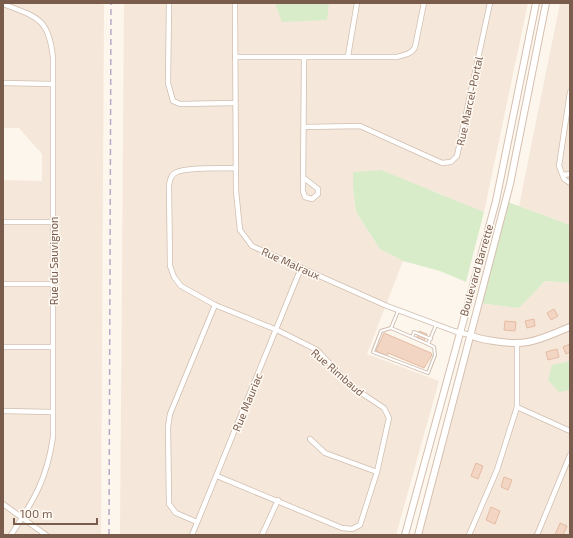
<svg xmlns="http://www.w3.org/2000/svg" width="573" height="538" font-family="'Exo 2',sans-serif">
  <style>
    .residential { fill: #f5e8da }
    .green { fill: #d8ecc9 }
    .building { fill: #f3d5c3; stroke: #e6bba3 }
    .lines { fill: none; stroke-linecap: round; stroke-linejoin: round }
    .lane-casing { stroke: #d1beb0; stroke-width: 4 }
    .street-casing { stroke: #d1beb0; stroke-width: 6 }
    .secondary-casing { stroke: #d6c0b0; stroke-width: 8 }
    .lane { stroke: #fff; stroke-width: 2 }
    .street { stroke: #fff; stroke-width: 4.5 }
    .secondary { stroke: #fff; stroke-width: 6 }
    .rail { stroke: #b9a8c9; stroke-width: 1.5; stroke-dasharray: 6 4; stroke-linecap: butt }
    .labels { text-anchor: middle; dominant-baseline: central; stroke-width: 3; stroke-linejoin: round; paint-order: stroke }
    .street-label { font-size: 11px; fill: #7a5c4d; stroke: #fffaf3 }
  </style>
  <rect width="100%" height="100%" fill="#fdf6ec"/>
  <g class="residential">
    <polygon points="3,3 99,3 104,5 101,535 3,535 3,180 42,181 42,154 19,128 3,128"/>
    <polygon points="124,3 528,3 484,212 473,209 434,191 353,172 353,188 356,212 380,249 403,261 367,354 439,381 396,535 120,535"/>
    <polygon points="560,3 570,3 570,225 519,206"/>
    <polygon points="545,281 570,283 570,535 418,535 479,303 519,308"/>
  </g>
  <g class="green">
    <polygon points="275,3 329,3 327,20 282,22"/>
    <polygon points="381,170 484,212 466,282 440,271 403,261 380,249 356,212 353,188 353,172"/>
    <polygon points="505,201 570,225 570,283 545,281 519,308 479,303"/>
    <polygon points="570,361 570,390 559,392 548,380 552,365"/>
  </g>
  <g class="building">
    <polygon points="554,309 558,316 551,320 547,313"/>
    <polygon points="534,319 535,326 527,328 525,321"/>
    <polygon points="505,321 516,322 515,331 504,330"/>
    <polygon points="419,331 427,334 424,341 417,337"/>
    <polygon points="384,333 431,353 432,355 424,368 388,353 387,356 376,351"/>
    <polygon points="570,344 570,352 566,354 563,347"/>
    <polygon points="557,349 559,357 548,360 546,352"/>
    <polygon points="476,463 483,466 478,479 471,476"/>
    <polygon points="504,477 512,480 508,490 501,487"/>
    <polygon points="491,507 500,511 495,524 486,520"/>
    <polygon points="560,523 567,526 563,535 555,535"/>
  </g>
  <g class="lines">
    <g class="lane-casing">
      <g id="lane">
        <polyline points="398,311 391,328 428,344 436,325"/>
        <polyline points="391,328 381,331 373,352 428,373 435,355 434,347 428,344"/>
        <polyline points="412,337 414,332 431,339"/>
      </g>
    </g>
    <g class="street-casing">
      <g id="street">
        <polyline points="169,3 168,83 173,101 180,104 235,103"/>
        <polyline points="235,3 236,191 240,230 252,246 387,306 454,331 470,335"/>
        <path d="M 3,4 C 37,17 49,18 53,58 L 53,437 C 47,479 34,500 11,535"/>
        <polyline points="348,56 357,3"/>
        <path d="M 235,57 L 397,57 C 404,55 412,54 415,47 L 424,3"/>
        <polyline points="304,57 303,191 305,197 312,199 318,194 318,189 304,178"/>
        <polyline points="3,83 53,84"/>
        <polyline points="570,92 559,166 564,179 570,183"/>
        <polyline points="304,127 360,126 442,163 451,162 457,156 490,3"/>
        <polyline points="563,175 570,174"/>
        <polyline points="3,222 53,222"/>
        <polyline points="3,284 53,284"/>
        <polyline points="3,347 53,347"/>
        <polyline points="517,407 570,431"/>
        <polyline points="3,411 53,412"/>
        <polyline points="310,439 325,453 377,472"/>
        <path d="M 217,476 L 342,528 L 352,529 L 360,525 L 377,472 L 389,418 L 384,408 L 351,386 L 317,350 L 277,330 L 215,305 L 181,286 L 174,277 L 170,266 L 169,185 C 170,180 171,174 177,172 C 189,167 221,169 235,168"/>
        <polyline points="3,504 46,535"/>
        <polyline points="197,522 176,513 169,504 168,427 170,414 215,305"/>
        <polyline points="192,535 301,268"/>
        <polyline points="262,535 278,500"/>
        <polyline points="469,535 497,470 517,407 517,344"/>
        <polyline points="537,535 570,455"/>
      </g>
    </g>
    <g class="secondary-casing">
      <g id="secondary">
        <path d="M 470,335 C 478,339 486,340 494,341 C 528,347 540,339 570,327"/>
        <polyline points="405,535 496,201 536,3"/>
        <polyline points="418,535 510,184 546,3"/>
      </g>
    </g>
    <use href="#lane" class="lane"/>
    <use href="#street" class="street"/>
    <use href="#secondary" class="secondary"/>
    <polyline class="rail" points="109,535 111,3"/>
  </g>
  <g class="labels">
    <g class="street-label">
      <text transform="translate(469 101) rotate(-78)">Rue Marcel-Portal</text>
      <text transform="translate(53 261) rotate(-90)">Rue du Sauvignon</text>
      <text transform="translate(291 263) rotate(24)">Rue Malraux</text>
      <text transform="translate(476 270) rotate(-74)">Boulevard Barrette</text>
      <text transform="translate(338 372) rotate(41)">Rue Rimbaud</text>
      <text transform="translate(247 402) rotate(-68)">Rue Mauriac</text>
    </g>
  </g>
  <rect width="573" height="538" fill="none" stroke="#7a5c4d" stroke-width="8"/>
  <path d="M14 518v6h83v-6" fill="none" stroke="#7a5c4d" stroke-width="2"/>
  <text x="20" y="518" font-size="12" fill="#7a5c4d" stroke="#fffaf3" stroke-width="3" paint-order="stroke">100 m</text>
</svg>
